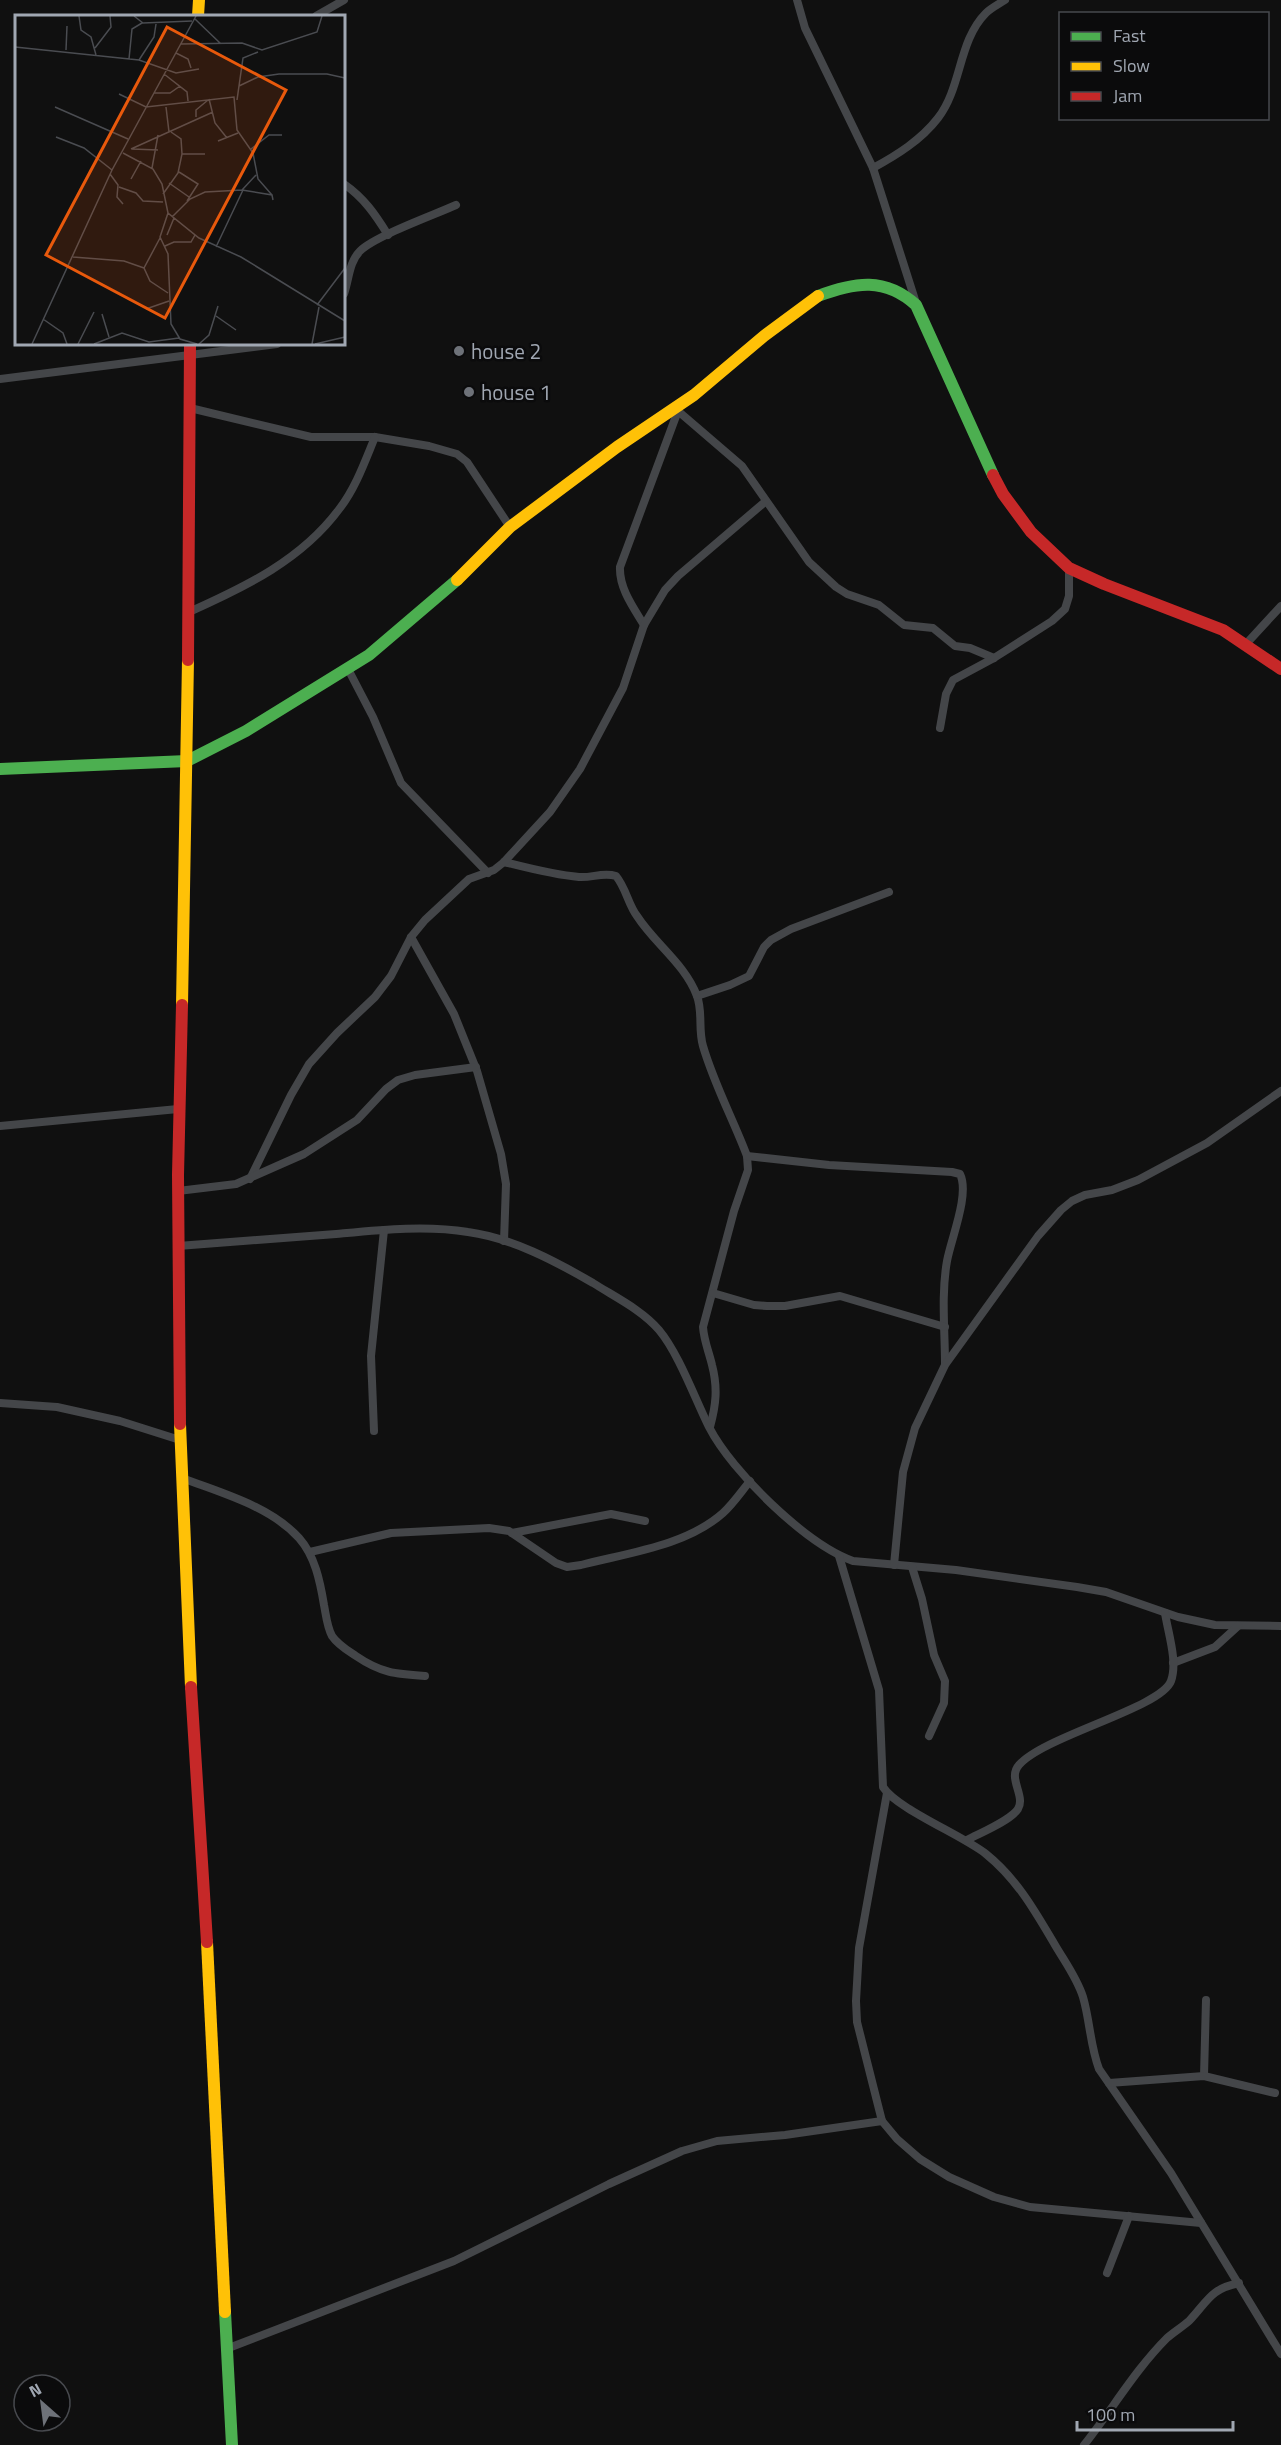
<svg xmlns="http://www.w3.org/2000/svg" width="1281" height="2445" font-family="'Titillium Web',sans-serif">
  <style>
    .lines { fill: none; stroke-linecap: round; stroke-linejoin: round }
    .street { stroke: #444649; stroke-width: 8 }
    .fast { stroke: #4caf50; stroke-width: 12 }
    .slow { stroke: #ffc107; stroke-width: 12 }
    .jam { stroke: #c62828; stroke-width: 12 }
    .poi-dot { fill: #6e7279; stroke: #0b0b0c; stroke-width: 2 }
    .labels { text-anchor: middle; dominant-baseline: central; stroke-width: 5; stroke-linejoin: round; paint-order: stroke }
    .poi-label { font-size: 21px; fill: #a0a7b2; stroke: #0b0b0c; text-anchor: start }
    .inset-road { fill: none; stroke: #4a4c51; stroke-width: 1.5 }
    .view { fill: #e8590c; fill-opacity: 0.15; stroke: #e8590c; stroke-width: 3 }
    .inset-edge { fill: none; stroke: #a0a7b2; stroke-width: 3 }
  </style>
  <rect width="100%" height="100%" fill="#101010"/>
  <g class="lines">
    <g class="street">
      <polyline points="797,0 805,28 873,168 916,303"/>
      <polyline points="316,16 344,0"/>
      <path d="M 873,168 C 897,155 921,140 938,118 C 962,87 958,41 986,13 C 991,8 999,4 1005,0"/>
      <path d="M 344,184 C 364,198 375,214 388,235"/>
      <path d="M 344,294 C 349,280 349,262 360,251 C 375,236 434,215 456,205"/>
      <polyline points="0,379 277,344"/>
      <polyline points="190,408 311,437 375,437 429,446 457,454 467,462 510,527"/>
      <polyline points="678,411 742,466 809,562 836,587 847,594 879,605 904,625 933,628 955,646 970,648 994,658"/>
      <path d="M 189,612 C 245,587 302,560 340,508 C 356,487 365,461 375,437"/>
      <path d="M 644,625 C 633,607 619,588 620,567 L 679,408"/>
      <polyline points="1246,644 1281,606"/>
      <polyline points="348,669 373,717 401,783 488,873"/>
      <polyline points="940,728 946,694 953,680 994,658 1052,621 1065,609 1069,596 1069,568"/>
      <path d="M 504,862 C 528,868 554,875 579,877 C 592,878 603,872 616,876 C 626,888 628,904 637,916 C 655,944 685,964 697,996 C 703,1012 698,1029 703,1046 C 714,1084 733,1119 747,1156 L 748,1170 L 734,1211 L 703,1327 C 704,1341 709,1352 712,1365 C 718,1388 716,1405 710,1427"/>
      <polyline points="411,937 454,1014 477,1071 501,1154 506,1184 504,1241"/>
      <polyline points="697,996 730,985 749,976 764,947 771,940 791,929 889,892"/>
      <polyline points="0,1126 178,1109"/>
      <path d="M 747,1156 L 829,1165 L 952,1172 L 960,1174 C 970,1194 951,1239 947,1261 C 941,1295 945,1331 945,1364"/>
      <polyline points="250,1179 291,1095 309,1064 337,1033 375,997 391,976 411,937 425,920 469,879 494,870 504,862 550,812 580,769 623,688 644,625 665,590 678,576 766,501"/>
      <polyline points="178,1191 236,1184 304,1154 357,1120 386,1089 398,1080 415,1075 476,1067"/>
      <path d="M 178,1246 C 231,1242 283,1238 336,1234 C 379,1230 425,1225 468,1232 C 512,1238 555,1261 593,1283 C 615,1297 642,1310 659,1330 C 679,1354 695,1399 709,1427 C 732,1472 806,1544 853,1561 L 956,1570 L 1077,1587 L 1106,1592 L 1178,1617 L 1215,1625 L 1281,1626"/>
      <polyline points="713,1293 754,1305 767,1306 785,1306 840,1296 945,1327"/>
      <polyline points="0,1403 57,1407 120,1421 180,1440"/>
      <polyline points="374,1431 371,1356 384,1230"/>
      <path d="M 182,1478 C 221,1493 270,1506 299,1538 C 315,1556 320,1581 324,1605 C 326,1615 327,1627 332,1636 C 338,1645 347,1650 356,1656 C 381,1673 395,1674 425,1676"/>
      <polyline points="512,1533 611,1514 645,1521"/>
      <path d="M 310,1552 L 391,1533 L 489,1528 L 509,1531 L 556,1563 L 567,1567 L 581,1565 C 627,1553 686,1546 723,1513 C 733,1504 741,1492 750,1481"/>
      <path d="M 839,1556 L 879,1690 L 883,1787 C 897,1809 962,1835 986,1854 C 1017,1879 1035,1911 1055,1945 C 1065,1962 1077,1978 1083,1997 C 1090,2021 1090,2045 1099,2069 L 1171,2173 L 1281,2354"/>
      <polyline points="894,1565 903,1472 915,1428 945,1365 1038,1236 1061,1210 1072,1201 1085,1195 1112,1190 1138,1180 1207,1143 1281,1091"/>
      <polyline points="912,1567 922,1599 934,1655 945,1681 944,1703 929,1736"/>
      <polyline points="1173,1663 1215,1647 1238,1626"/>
      <polyline points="887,1793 859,1948 856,2001 857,2022 882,2121 897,2139 920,2159 949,2177 994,2197 1030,2207 1201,2223"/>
      <path d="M 967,1840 C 980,1833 1010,1821 1018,1809 C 1026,1796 1007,1778 1019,1765 C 1044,1736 1161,1708 1171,1681 C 1178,1662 1168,1633 1165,1613"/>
      <polyline points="1204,2076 1206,2000"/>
      <polyline points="1109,2083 1204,2076 1275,2093"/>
      <polyline points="1107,2273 1129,2216"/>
      <polyline points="226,2349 454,2261 609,2184 682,2151 717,2141 785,2135 882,2121"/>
      <path d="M 1084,2445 C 1112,2410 1135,2370 1167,2338 C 1174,2332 1182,2327 1189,2321 C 1208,2301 1210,2289 1239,2283"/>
    </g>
    <g class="fast">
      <path d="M 818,296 C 855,282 885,277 916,305 L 993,475"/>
      <polyline points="0,769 187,761 246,731 369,655 457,580"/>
      <polyline points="225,2312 232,2445"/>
    </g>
    <g class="slow">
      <polyline points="198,16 199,0"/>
      <polyline points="457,580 510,527 617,447 694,395 764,336 818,296"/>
      <polyline points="182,1005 188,660"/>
      <polyline points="180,1424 191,1687"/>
      <polyline points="207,1942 225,2312"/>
    </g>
    <g class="jam">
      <polyline points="993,475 1003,494 1031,532 1069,568 1104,584 1223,630 1281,669"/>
      <polyline points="188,660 190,344"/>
      <polyline points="180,1424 178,1175 182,1005"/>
      <polyline points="191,1687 207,1942"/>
    </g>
  </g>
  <g class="poi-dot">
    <circle cx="459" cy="351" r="6"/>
    <circle cx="469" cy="392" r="6"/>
  </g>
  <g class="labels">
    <g class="poi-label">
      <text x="471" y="351">house 2</text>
      <text x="481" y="392">house 1</text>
    </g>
  </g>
  <g transform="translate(15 15)">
    <rect width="330" height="330" fill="#101010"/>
    <path class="inset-road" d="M 64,1 L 66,15 L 76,22 L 81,40M 119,1 L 128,8 L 177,6M 180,4 L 205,28M 166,29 L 227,28 L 247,35 L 302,17 L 307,1M 0,32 L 124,45 L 161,58 L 184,54M 80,33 L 96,12 L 95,1M 51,35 L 52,11M 161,38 L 173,44 L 176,53M 114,44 L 117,14 L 127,8M 124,45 L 139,22 L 141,9M 149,59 L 172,77 L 173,86M 224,71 L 243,62 L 264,59 L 312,59 L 330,63M 139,78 L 155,78 L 165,71M 104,79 L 131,92 L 219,82 L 222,115 L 238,138 L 243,164 L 257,180M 194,84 L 200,108 L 212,123M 222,85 L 228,43 L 243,37M 40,92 L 113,124M 151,92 L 154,117M 181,102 L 181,95 L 193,85M 41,122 L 69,133 L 97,155M 203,126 L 223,118M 116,134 L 198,97M 117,134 L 143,135M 236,134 L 254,120 L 267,120M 108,138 L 138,154 L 147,169 L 153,198 L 184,223 L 226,242 L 330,306M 167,139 L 190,139M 137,153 L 143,120M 164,157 L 183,169 L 172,186M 95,159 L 103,170 L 102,182 L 108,189M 116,164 L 126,146M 154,168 L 174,182M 104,172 L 121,178 L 128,186 L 148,187M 227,175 L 257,180 L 258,185M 148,179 L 163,158 L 167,139 L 166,124 L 156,117M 153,198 L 145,222 L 153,239 L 156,309 L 165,324 L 182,329M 157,202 L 175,184 L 190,177 L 227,175 L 241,160M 152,220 L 159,203M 145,223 L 129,253 L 135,266 L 153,278M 150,231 L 159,227 L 176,227 L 180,220M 201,232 L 228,175M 58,242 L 109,246 L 129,253M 302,290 L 330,253M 131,294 L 154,286M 87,299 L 94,322M 201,301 L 221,315M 28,304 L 48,318 L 52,329M 17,329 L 97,155 L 181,1M 63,329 L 79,297M 79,329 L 107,318 L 134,327 L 164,323M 184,329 L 194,320 L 203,291M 297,329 L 304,292M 300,329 L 330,322"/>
    <path class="view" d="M 152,12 L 271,75 L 150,303 L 31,240 Z"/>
    <rect width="330" height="330" class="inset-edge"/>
  </g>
  <rect x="1059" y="12" width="210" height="108" fill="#0b0b0c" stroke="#47494e" stroke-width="1.5"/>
  <rect x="1071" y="32" width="30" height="9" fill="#4caf50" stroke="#47494e" stroke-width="1.5"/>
  <text x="1113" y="42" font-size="18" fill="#a0a7b2">Fast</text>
  <rect x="1071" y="62" width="30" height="9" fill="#ffc107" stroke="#47494e" stroke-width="1.5"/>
  <text x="1113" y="72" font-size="18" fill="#a0a7b2">Slow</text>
  <rect x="1071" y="92" width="30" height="9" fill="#c62828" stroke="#47494e" stroke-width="1.5"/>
  <text x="1113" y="102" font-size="18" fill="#a0a7b2">Jam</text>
  <g transform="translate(42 2403) rotate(332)"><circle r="28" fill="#0b0b0c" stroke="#47494e" stroke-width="1.5"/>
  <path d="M0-4.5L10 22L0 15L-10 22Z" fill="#6e7279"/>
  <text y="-9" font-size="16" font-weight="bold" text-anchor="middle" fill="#a0a7b2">N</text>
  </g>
  <path d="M1077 2421v9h156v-9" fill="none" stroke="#a0a7b2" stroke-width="3"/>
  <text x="1086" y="2421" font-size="18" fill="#a0a7b2" stroke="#0b0b0c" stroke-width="4.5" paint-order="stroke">100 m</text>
</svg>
